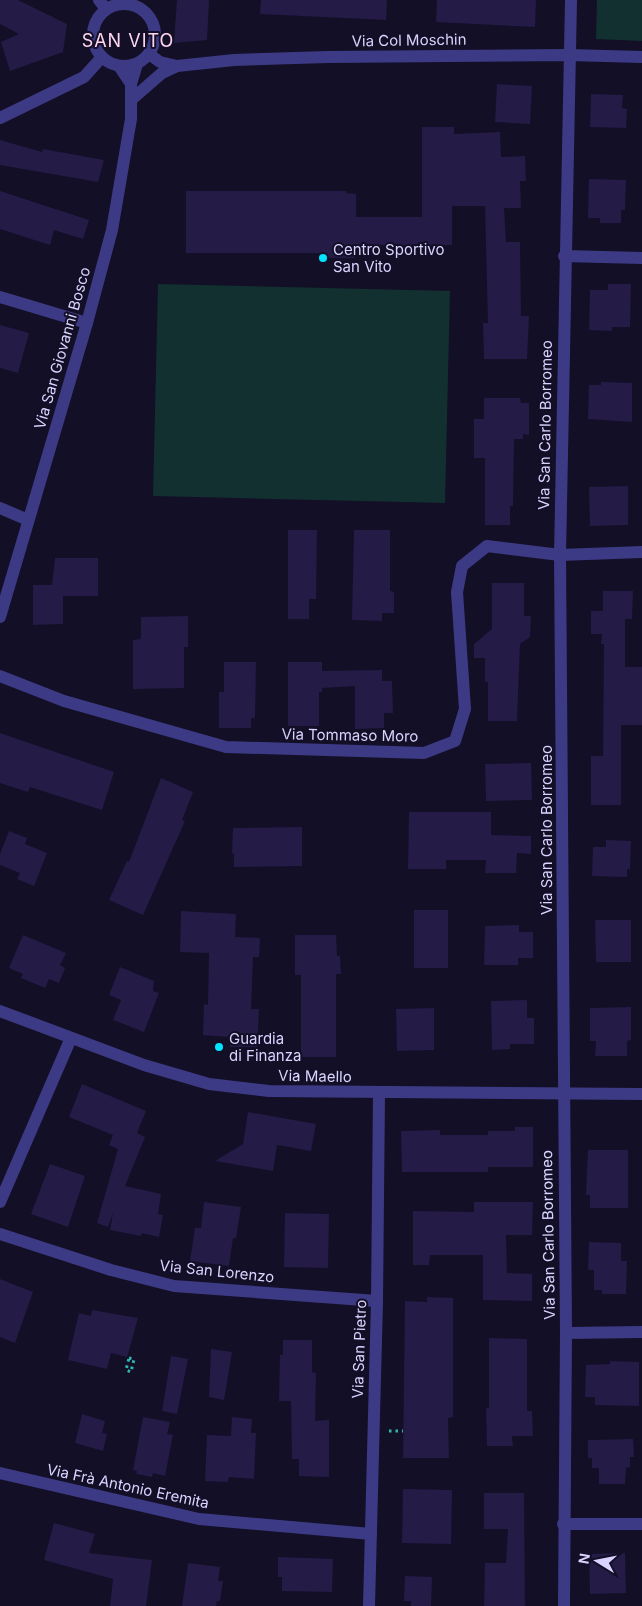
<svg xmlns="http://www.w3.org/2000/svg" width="642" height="1606" font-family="Inter,sans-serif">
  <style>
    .green { fill: #12302f }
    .building { fill: #241b47 }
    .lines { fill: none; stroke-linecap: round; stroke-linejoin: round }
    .path { stroke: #2fb8b0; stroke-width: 3; stroke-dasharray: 2.5 4; stroke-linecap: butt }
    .minor { stroke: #3d3a85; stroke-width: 12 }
    .tertiary { stroke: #3d3a85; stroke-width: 12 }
    .poi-dot { fill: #00e5ff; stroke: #130f26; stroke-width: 2 }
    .labels { text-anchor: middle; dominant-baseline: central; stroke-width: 4; stroke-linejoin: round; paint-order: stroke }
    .street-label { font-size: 15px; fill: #d9d4ff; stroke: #130f26 }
    .poi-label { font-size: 15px; fill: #d9d4ff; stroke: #130f26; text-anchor: start }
    .quarter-label { font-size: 18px; letter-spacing: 1px; fill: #ffd6f0; stroke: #130f26 }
  </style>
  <rect width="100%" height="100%" fill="#130f26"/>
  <g class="green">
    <polygon points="597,0 642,0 642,41 596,39"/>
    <polygon points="158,284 450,291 445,503 153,496"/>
  </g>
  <g class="building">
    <polygon points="0,0 18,0 67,24 63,52 10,71 1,42 19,34 0,24"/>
    <polygon points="177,0 209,0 207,40 174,43"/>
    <polygon points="261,0 387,0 386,20 260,14"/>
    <polygon points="437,0 536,0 535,27 436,22"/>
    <polygon points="497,84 532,86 530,124 495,122"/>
    <polygon points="591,94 623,95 622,108 627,109 626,128 590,127"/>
    <polygon points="422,127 454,127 454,134 500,132 501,157 525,156 526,181 520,181 521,208 504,208 506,242 520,242 521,316 529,316 527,359 484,359 483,323 488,323 485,206 452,206 452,245 356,245 355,258 321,258 321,253 186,253 186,191 346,191 346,193 356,194 356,217 422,217"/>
    <polygon points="0,140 42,152 43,149 104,160 98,182 0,165"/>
    <polygon points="589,179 626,180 625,210 621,210 621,223 600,223 600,218 588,218"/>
    <polygon points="0,191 89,220 83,239 54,230 50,245 0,229"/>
    <polygon points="608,284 631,284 630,327 612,327 612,331 589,330 590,290 608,290"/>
    <polygon points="0,325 29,333 18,373 0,368"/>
    <polygon points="601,382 632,383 632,422 588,419 589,385 601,385"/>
    <polygon points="484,398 520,398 521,403 529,403 529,435 523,434 523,439 514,439 513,506 510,506 510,525 485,525 485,458 474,458 474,419 484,419"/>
    <polygon points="628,486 628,525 590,526 589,487"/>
    <polygon points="288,530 317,530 316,599 309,599 309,619 288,619"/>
    <polygon points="354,530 390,530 390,591 394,592 394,613 382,613 382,621 352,620"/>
    <polygon points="55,558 98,558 98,596 63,596 63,624 33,625 33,585 52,585"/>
    <polygon points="492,583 524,583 524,616 531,616 530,637 520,644 517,721 488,721 488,682 485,682 485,658 474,658 474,644 492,629"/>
    <polygon points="603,591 633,591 632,619 625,619 625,667 642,667 642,725 621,725 621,805 591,805 591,756 603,756 604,644 601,644 602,634 591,634 591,611 603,611"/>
    <polygon points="188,616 188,647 184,647 184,688 133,689 133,640 141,639 141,617"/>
    <polygon points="224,662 256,662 255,718 251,718 251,728 219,728 219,692 224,692"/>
    <polygon points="288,662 322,662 322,671 382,670 382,681 392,681 393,713 384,713 384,728 355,729 355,686 322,688 322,692 319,692 319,726 288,726"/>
    <polygon points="0,733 114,772 102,810 30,787 28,792 0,783"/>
    <polygon points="531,763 532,800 486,801 485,764"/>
    <polygon points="161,778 193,792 182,820 185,821 143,915 109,900 127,861 129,862"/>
    <polygon points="409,812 491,812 491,835 531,836 531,854 517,853 516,873 485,873 486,860 446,860 446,869 408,869"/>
    <polygon points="302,827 302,866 234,867 234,853 232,854 233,828"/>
    <polygon points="9,831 27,838 25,844 47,853 34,886 17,879 20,873 0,865 0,854"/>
    <polygon points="606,840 631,841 630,869 627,869 627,877 592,876 593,847 606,847"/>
    <rect x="414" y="910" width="34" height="58"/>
    <polygon points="181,911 236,914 235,937 260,938 259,957 253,957 251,1009 259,1009 257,1047 230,1047 230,1037 203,1035 204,1004 208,1005 209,953 180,952"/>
    <polygon points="595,920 631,920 631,962 596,962"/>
    <polygon points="519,925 519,932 533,932 533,958 518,958 518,965 484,965 485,926"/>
    <polygon points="23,935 66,953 60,965 65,968 59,983 49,979 45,988 21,978 23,974 9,968"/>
    <polygon points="295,935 336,935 337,956 340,956 341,974 336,974 336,1057 301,1057 301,975 295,975"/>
    <polygon points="120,967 154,981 153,991 159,993 144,1032 113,1020 121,1000 109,995"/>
    <polygon points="527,1000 527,1018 534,1018 534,1044 510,1044 510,1049 492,1050 491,1001"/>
    <polygon points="631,1007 631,1040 627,1041 627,1056 595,1056 596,1041 590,1041 590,1008"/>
    <polygon points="434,1008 434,1050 397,1051 396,1009"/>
    <polygon points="82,1084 146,1111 137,1133 145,1137 125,1186 161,1194 158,1214 163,1215 159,1237 142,1233 141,1236 110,1230 113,1213 108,1227 97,1223 118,1149 109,1145 113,1135 69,1117"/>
    <polygon points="248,1112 316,1124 311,1151 277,1145 273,1171 215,1161 243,1144"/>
    <polygon points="515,1127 533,1127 533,1167 488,1167 488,1172 402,1172 401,1131 440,1130 440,1135 488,1135 488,1131 515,1131"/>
    <polygon points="588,1150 628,1150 628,1208 590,1208 590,1195 586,1195"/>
    <polygon points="50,1164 85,1176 68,1227 31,1214"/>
    <polygon points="204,1202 241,1207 236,1238 233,1238 229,1266 190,1261 195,1228 201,1228"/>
    <polygon points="474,1202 533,1202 532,1235 506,1235 507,1273 532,1274 532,1301 483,1300 483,1255 430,1255 429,1265 413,1265 413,1211 474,1212"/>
    <polygon points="285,1213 329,1214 328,1268 284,1267"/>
    <polygon points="589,1242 621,1243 621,1261 627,1261 626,1294 602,1294 602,1290 594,1290 594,1270 588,1270"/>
    <polygon points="0,1279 33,1292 15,1343 0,1337"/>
    <polygon points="427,1297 453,1298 453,1417 448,1418 449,1458 403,1458 405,1301 427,1302"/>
    <polygon points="92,1310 138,1318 127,1357 111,1353 107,1369 68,1360 79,1313 91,1316"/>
    <polygon points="489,1338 527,1339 527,1411 532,1411 533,1436 512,1436 513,1446 487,1446 486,1408 489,1408"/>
    <polygon points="283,1340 312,1340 312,1372 316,1373 315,1421 329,1420 329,1477 299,1476 299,1459 292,1459 291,1401 279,1401 280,1355 283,1355"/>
    <polygon points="211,1349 232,1352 224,1400 209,1397"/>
    <polygon points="171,1356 188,1359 177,1414 162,1411"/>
    <polygon points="610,1361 639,1362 639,1406 595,1405 595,1397 585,1397 586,1365 610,1364"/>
    <polygon points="82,1414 105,1421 102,1433 107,1434 103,1451 75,1443"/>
    <polygon points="143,1417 170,1422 167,1434 173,1435 165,1476 153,1473 152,1477 136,1474 137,1471 133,1470"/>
    <polygon points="232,1417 252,1419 251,1433 256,1433 254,1479 229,1477 228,1482 205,1481 207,1435 231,1436"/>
    <polygon points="633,1439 634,1457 630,1457 630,1467 626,1468 625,1484 599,1484 599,1468 592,1468 592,1458 588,1458 588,1440"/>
    <polygon points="403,1489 452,1490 451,1544 402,1543"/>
    <polygon points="484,1493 524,1493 525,1606 484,1606 485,1563 506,1563 508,1529 484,1529"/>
    <polygon points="54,1523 95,1534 89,1553 152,1560 146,1606 110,1606 113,1579 44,1560"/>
    <polygon points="625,1553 626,1593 590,1594 589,1554"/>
    <polygon points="278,1557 333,1559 332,1592 282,1591 282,1577 278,1577"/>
    <polygon points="188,1563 220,1567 218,1581 223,1581 220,1601 217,1601 216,1606 182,1606"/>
    <polygon points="405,1576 432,1577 431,1606 411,1606 411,1601 404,1601"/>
  </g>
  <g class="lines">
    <g class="path">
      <polygon points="129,1358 134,1359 131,1372 126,1370"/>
      <polyline points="389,1431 403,1431"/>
    </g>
    <g class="minor">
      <polyline points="99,0 106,9"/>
      <polyline points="119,66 131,84"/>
      <polyline points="131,100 162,73 177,66"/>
      <polyline points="0,118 84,77 102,57"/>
      <polyline points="564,256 642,258"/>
      <polyline points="0,297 87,323"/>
      <polyline points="0,508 28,520"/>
      <polyline points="0,617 87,323 112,230 131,119 131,84 137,64"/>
      <polyline points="0,676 64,701 226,747 424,753 455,741 465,709 457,592 462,566 487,546 560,555 642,552"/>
      <polyline points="0,1202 71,1038"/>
      <polyline points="0,1234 111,1270 174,1286 377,1301"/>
      <polyline points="566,1333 642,1332"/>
      <polyline points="0,1473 199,1519 371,1534"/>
      <polyline points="563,1524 642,1524"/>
      <polyline points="369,1606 377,1301 379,1093"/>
      <polyline points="564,1606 566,1333 560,555 571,0"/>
    </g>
    <g class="tertiary">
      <circle cx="124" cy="35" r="31"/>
      <polyline points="149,54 160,62 177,66 234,60 328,57 569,55 642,57"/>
      <polyline points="0,1011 144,1065 209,1084 269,1091 642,1094"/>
    </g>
  </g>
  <g class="poi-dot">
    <circle cx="323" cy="258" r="5"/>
    <circle cx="219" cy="1047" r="5"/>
  </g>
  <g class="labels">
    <g class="street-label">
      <text transform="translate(409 40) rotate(-1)">Via Col Moschin</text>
      <text transform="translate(62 348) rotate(-74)">Via San Giovanni Bosco</text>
      <text transform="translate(545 425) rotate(-89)">Via San Carlo Borromeo</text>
      <text transform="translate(350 735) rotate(1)">Via Tommaso Moro</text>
      <text transform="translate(546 830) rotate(-90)">Via San Carlo Borromeo</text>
      <text transform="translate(315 1076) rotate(1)">Via Maello</text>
      <text transform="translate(548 1235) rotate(-91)">Via San Carlo Borromeo</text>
      <text transform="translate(217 1271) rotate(6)">Via San Lorenzo</text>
      <text transform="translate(359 1349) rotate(-88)">Via San Pietro</text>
      <text transform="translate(128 1486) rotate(12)">Via Frà Antonio Eremita</text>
    </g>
    <g class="poi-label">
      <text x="333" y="249">Centro Sportivo<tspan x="333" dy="17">San Vito</tspan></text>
      <text x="229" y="1038">Guardia<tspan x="229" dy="17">di Finanza</tspan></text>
    </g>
    <g class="quarter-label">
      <text x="128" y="40">SAN VITO</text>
    </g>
  </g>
  <g transform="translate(597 1561) rotate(280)" stroke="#130f26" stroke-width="4" paint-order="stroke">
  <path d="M0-4L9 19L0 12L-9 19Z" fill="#d9d4ff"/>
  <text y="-8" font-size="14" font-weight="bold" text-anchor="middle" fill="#d9d4ff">N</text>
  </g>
</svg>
